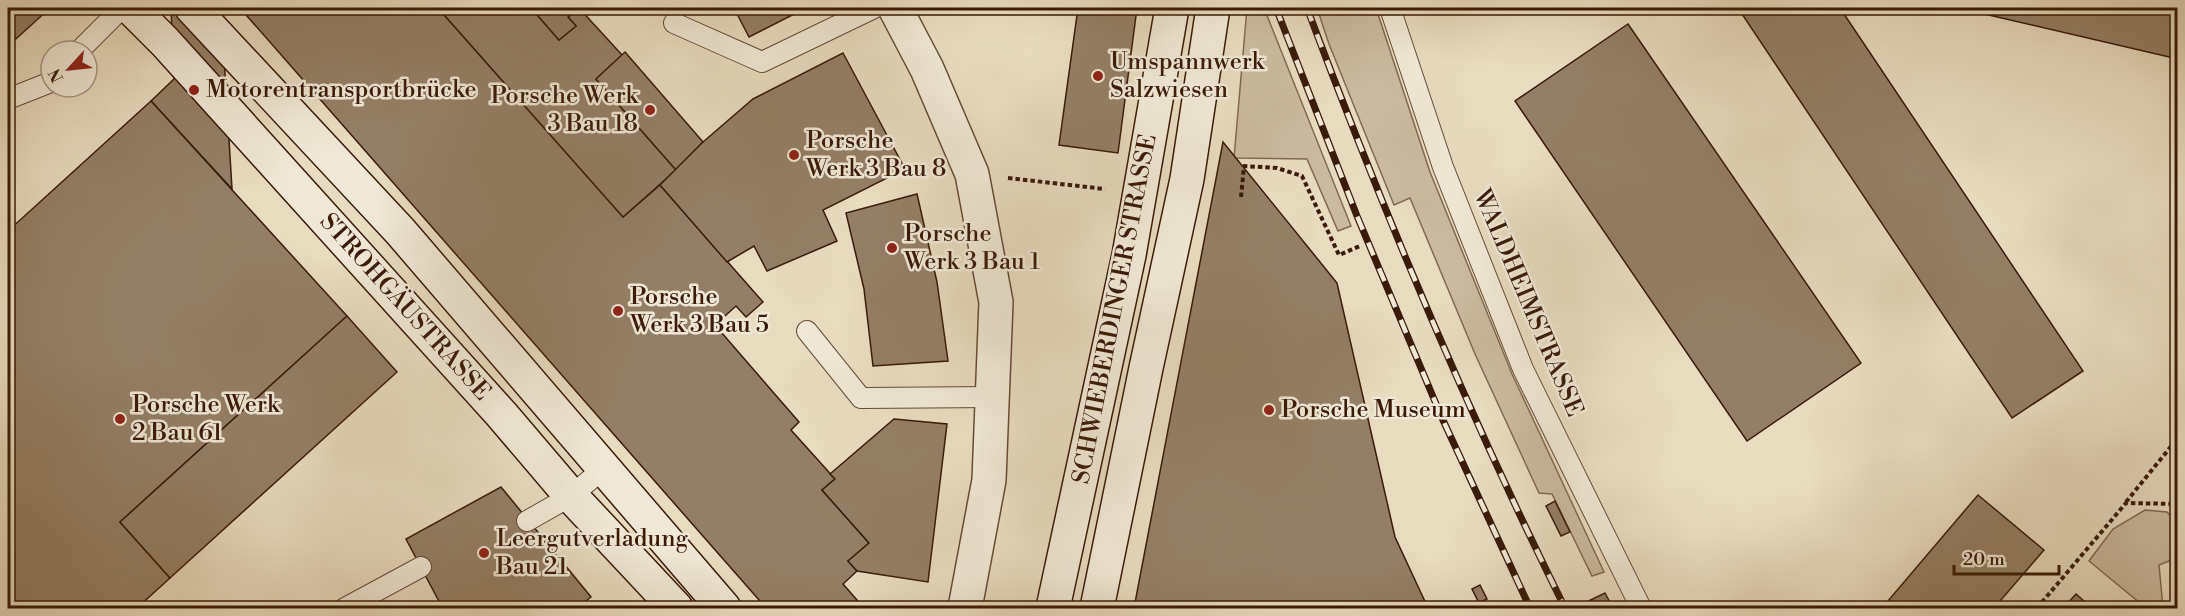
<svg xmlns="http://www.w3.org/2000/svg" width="2185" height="616" font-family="'Libre Bodoni',serif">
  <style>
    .green { fill: #c9baa1; stroke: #816a54; stroke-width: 1.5 }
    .building { fill: #937f67; stroke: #391b07; stroke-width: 1.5 }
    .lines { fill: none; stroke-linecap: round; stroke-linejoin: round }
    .lane-casing { stroke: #644b35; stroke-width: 22 }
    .street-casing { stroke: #644b35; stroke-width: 36 }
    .secondary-casing { stroke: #391b07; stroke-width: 36 }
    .path { stroke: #391b07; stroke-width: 4; stroke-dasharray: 4.5 3; stroke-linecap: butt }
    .lane { stroke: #efe8d6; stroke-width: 20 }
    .street { stroke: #efe8d6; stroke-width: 33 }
    .secondary { stroke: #efe8d6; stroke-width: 33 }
    .rail-casing { stroke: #391b07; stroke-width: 7 }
    .rail { stroke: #efe8d6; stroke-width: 4.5; stroke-dasharray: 14; stroke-linecap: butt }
    .poi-dot { fill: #8f2418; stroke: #efe8d6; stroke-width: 2 }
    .labels { text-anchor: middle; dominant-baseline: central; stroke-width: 5; stroke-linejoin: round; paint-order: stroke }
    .poi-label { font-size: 24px; fill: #391b07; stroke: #efe8d6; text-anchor: start }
    .street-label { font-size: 24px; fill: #391b07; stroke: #efe8d6 }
  </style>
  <rect width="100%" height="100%" fill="#e7dbc0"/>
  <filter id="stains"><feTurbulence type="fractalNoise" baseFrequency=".00333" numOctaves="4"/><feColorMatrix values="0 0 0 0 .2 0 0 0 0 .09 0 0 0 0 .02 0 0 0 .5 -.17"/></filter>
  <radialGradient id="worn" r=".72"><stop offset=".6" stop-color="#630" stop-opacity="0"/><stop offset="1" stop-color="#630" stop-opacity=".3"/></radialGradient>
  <g class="green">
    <polygon points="1247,8 1264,8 1351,226 1338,231 1307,159 1234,158"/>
    <polygon points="1317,8 1376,8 1430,172 1512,374 1604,572 1592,576 1552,494 1539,493 1475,354 1410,198 1394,205 1329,44"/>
    <polygon points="2145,510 2167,512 2177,522 2177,558 2159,565 2163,608 2146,608 2089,561 2113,529"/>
  </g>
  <g class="building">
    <polygon points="8,8 50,8 8,46"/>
    <polygon points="171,8 221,8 232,189 151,101 174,79"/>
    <polygon points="240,8 438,8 623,217 660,185 763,302 746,317 736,306 715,325 799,422 791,430 835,479 822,490 869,543 848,561 857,571 843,584 864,608 766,608"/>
    <polygon points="438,8 531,8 559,40 576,26 568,17 579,8 622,55 596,79 676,170 623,217"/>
    <polygon points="531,8 579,8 568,17 576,26 559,40"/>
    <polygon points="734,8 806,8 749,37"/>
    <polygon points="1078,8 1137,8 1118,153 1059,145"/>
    <polygon points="1738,8 1840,8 2083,371 2012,418"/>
    <polygon points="1964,8 2178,8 2178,59 1963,9"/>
    <polygon points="1628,24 1861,363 1747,441 1515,101"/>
    <polygon points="625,52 703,142 676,170 596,79"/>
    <polygon points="843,53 905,169 823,210 837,241 767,271 754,246 727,262 660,185 703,142 753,99"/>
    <polygon points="151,101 347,316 120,522 170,578 137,608 8,608 8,231"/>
    <polygon points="1223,142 1337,283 1395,537 1428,608 1134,608"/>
    <polygon points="917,194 937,282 948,361 873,366 864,289 846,213"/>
    <polygon points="347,316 397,372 170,578 120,522"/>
    <polygon points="894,419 947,424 928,582 857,571 848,561 869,543 822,490 835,479 830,474"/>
    <polygon points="501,487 591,597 577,608 461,608 441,605 406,539"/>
    <polygon points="1978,495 2044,550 1994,608 1882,608"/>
    <polygon points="1555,501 1570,532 1561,536 1546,506"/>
    <polygon points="1480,585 1487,599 1479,603 1472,589"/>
    <polygon points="1605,593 1613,608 1576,608 1576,607"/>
    <polygon points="2076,594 2092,608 2063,608"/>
  </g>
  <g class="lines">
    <g class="lane-casing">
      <g id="lane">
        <polyline points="1390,8 1443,167 1523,369 1641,608"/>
        <polyline points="674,23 762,62 874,8"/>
        <polyline points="79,51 122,8"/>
        <polyline points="8,99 51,82"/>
        <polyline points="807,331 861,398 992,397"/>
        <polyline points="527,521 571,496 604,468"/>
        <polyline points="345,608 421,567"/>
      </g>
    </g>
    <g class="street-casing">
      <polyline id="street" points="895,8 927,69 972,174 996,302 989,480 965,608"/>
    </g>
    <g class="secondary-casing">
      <g id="secondary">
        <polyline points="131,8 165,42 502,415 571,496 676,608"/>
        <polyline points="192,8 400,231 724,608"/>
        <polyline points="1053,608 1129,255 1172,8"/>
        <polyline points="1097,608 1146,368 1187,179 1213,8"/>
      </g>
    </g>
    <g class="path">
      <polyline points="1008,178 1105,189"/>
      <polyline points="1241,197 1244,166 1277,168 1302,176 1339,255 1360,246"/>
      <polyline points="2126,502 2173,444 2178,443"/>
      <polyline points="2037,608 2126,503 2178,504"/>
    </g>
    <use href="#lane" class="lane"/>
    <use href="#street" class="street"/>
    <use href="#secondary" class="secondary"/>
    <g class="rail-casing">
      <g id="rail">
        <polyline points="1276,8 1357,216 1442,418 1530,608"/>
        <path d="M 1307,8 C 1383,211 1468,413 1565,608"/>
      </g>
    </g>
    <use href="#rail" class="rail"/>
  </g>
  <g class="poi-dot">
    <circle cx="1098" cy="76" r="6"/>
    <circle cx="194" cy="90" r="6"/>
    <circle cx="650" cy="110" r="6"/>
    <circle cx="794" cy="155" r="6"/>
    <circle cx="892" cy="248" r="6"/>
    <circle cx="618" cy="311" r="6"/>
    <circle cx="1269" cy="410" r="6"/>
    <circle cx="120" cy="419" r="6"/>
    <circle cx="484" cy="553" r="6"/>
  </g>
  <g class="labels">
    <g class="poi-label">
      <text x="1110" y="62">Umspannwerk<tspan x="1110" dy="28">Salzwiesen</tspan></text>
      <text x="206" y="90">Motorentransportbrücke</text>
      <text x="638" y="96" text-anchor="end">Porsche Werk<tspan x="638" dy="28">3 Bau 18</tspan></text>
      <text x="806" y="141">Porsche<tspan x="806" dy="28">Werk 3 Bau 8</tspan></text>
      <text x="904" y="234">Porsche<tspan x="904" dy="28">Werk 3 Bau 1</tspan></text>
      <text x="630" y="297">Porsche<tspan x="630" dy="28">Werk 3 Bau 5</tspan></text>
      <text x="132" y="405">Porsche Werk<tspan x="132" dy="28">2 Bau 61</tspan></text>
      <text x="1281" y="410">Porsche Museum</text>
      <text x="496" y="539">Leergutverladung<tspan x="496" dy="28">Bau 21</tspan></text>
    </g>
    <g class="street-label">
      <text transform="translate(1528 303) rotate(67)">WALDHEIMSTRASSE</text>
      <text transform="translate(405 307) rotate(48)">STROHGÄUSTRASSE</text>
      <text transform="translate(1115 309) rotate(-79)">SCHWIEBERDINGER STRASSE</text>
    </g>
  </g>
  <rect width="2185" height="616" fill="none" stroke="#e7dbc0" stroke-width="30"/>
  <rect x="9" y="9" width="2167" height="598" fill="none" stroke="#391b07" stroke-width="3"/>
  <rect x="15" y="15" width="2155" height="586" fill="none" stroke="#391b07" stroke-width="1.5"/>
  <g transform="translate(69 69) rotate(243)"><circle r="28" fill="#efe8d6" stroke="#a69683" stroke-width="1.5"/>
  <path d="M0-4.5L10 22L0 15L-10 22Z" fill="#8f2418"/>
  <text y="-9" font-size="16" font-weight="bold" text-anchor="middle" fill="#391b07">N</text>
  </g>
  <path d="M1954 565v9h105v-9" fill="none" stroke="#391b07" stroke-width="3"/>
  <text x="1963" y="565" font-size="18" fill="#391b07" stroke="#efe8d6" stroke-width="4.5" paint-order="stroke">20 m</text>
  <rect width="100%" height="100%" filter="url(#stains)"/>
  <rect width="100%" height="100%" fill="url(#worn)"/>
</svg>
